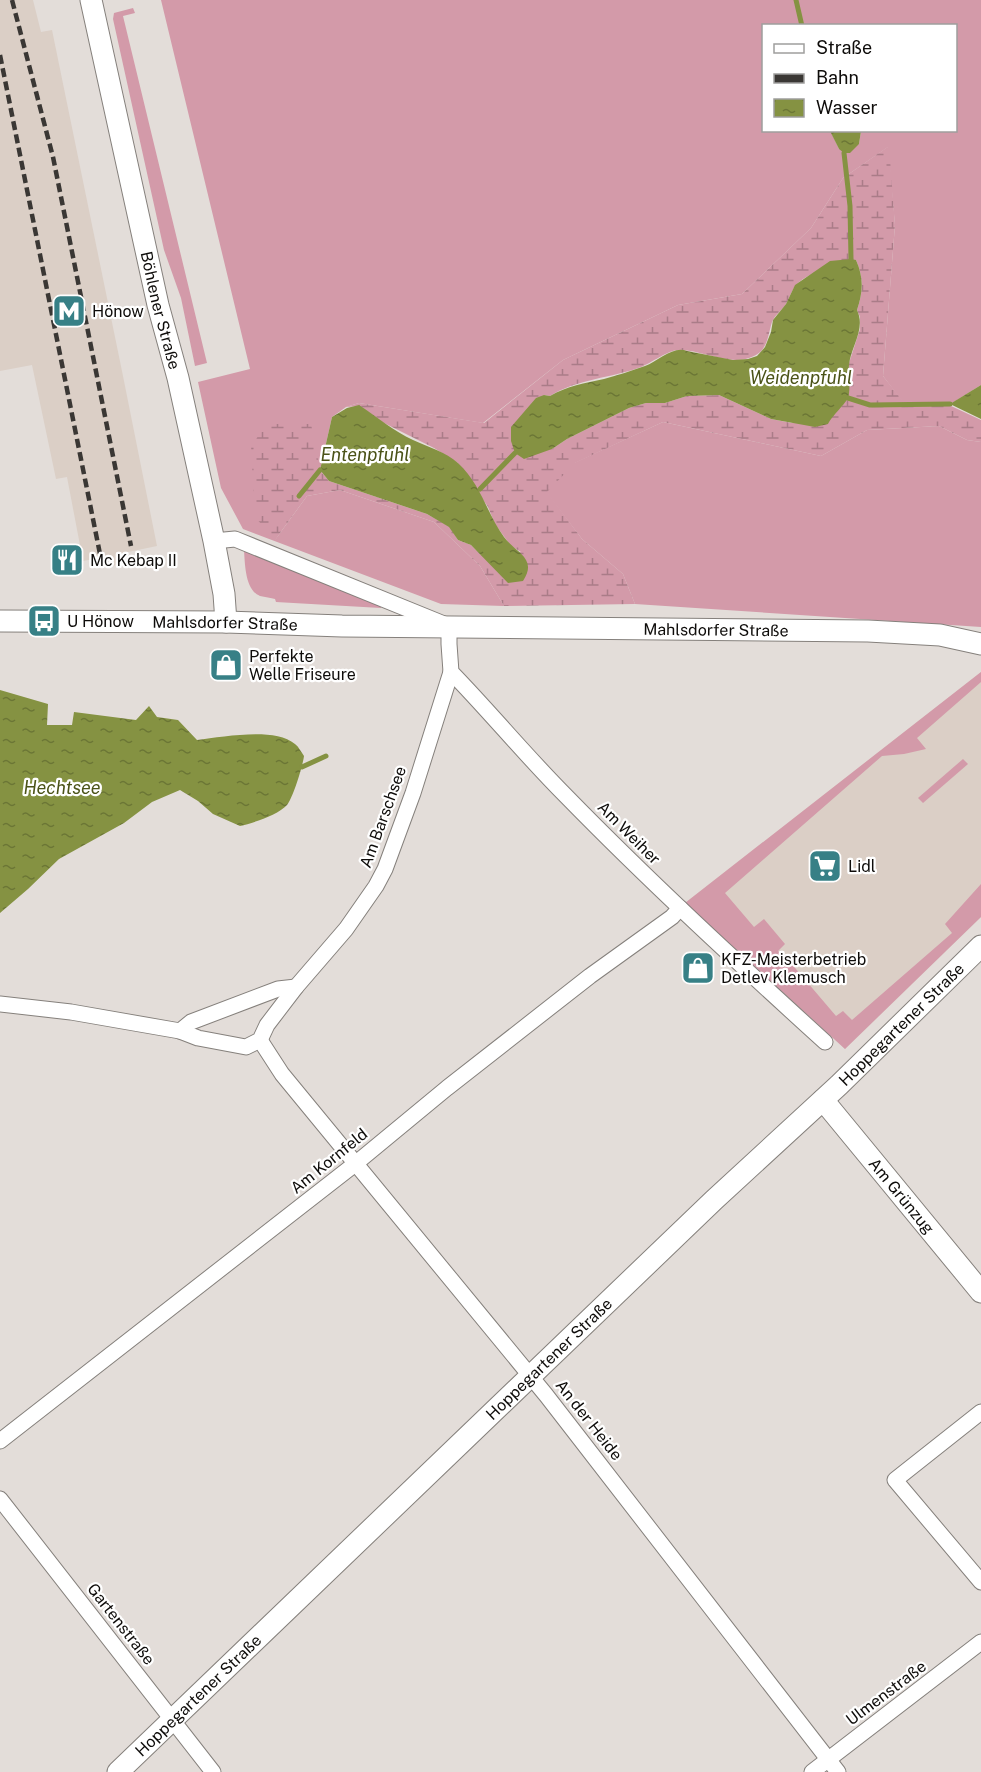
<svg xmlns="http://www.w3.org/2000/svg" width="981" height="1772" font-family="'Public Sans',sans-serif">
  <style>
    .built { fill: #dbcfc6 }
    .grass { fill: #d39aa9; fill-rule: evenodd }
    .wetland { fill: url(#wetland-marsh); fill-rule: evenodd }
    .water { fill: url(#water-ripples) }
    .lines { fill: none; stroke-linecap: round; stroke-linejoin: round }
    .stream { stroke: #859242; stroke-width: 5 }
    .street-casing { stroke: #85807c; stroke-width: 17 }
    .secondary-casing { stroke: #85807c; stroke-width: 23 }
    .street { stroke: #fff; stroke-width: 15 }
    .secondary { stroke: #fff; stroke-width: 21 }
    .rail { stroke: #3a3734; stroke-width: 4.5; stroke-dasharray: 9 4.5; stroke-linecap: butt }
    .labels { text-anchor: middle; dominant-baseline: central; stroke-width: 4.5; stroke-linejoin: round; paint-order: stroke }
    .street-label { font-size: 16px; fill: #0e0c0a; stroke: #fff }
    .poi-label { font-size: 16px; fill: #0e0c0a; stroke: #fff; text-anchor: start }
    .water-label { font-size: 18px; font-style: italic; fill: #4b5318; stroke: #fff }
  </style>
  <defs>
    <pattern id="wetland-marsh" width="20" height="14" patternUnits="userSpaceOnUse" patternTransform="scale(1.5)"><rect width="20" height="14" fill="#d39aa9"/><path d="M1 5h8M5 5V1M11 12h8M15 12V8" fill="none" stroke="#aa7c88"/></pattern>
    <pattern id="water-ripples" width="26" height="14" patternUnits="userSpaceOnUse" patternTransform="scale(1.5)"><rect width="26" height="14" fill="#859242"/><path d="M2 4q2-2 4 0t4 0M15 11q2-2 4 0t4 0" fill="none" stroke="#6b7635"/></pattern>
  </defs>
  <rect width="100%" height="100%" fill="#e3ddd9"/>
  <g class="built">
    <polygon points="0,0 33,0 41,32 52,30 123,376 157,546 128,552 129,563 107,567 104,557 83,561 67,477 56,479 32,365 0,371"/>
    <polygon points="981,672 981,917 845,1049 685,903"/>
  </g>
  <g class="grass">
    <path d="M 161,0 L 981,0 L 981,385 L 949,405 L 906,406 L 883,376 L 895,225 L 888,147 L 843,178 L 811,228 L 742,294 L 678,305 L 563,360 L 483,423 L 359,403 L 346,407 L 332,417 L 320,470 L 275,540 L 307,496 L 340,490 L 434,522 L 480,566 L 504,606 L 441,604 L 243,529 L 221,488 L 198,382 L 250,369 ZM 764,26 L 956,26 L 956,130 L 861,131 L 859,144 L 839,149 L 830,130 L 764,130 Z"/>
    <polygon points="133,8 135,13 123,16 207,363 195,366 181,298 164,250 113,19 114,13"/>
    <polygon points="663,422 821,456 867,430 939,426 967,440 981,442 981,627 635,604 623,574 582,539 546,492 574,463"/>
    <path d="M 244,550 L 381,606 L 381,608 L 276,602 L 275,599 C 271,598 265,597 260,596 C 245,590 245,564 244,550 Z"/>
    <polygon points="981,672 981,682 917,738 926,749 904,754 882,756 725,893 754,927 764,919 785,944 778,951 788,963 790,962 836,1016 843,1011 852,1020 952,933 945,924 981,884 981,917 845,1049 685,903"/>
    <polygon points="963,759 968,764 923,803 918,798"/>
  </g>
  <path class="wetland" d="M 889,146 L 895,225 L 883,376 L 907,406 L 949,405 L 981,420 L 981,442 L 967,440 L 939,426 L 867,430 L 821,456 L 663,422 L 575,463 L 547,492 L 582,539 L 623,574 L 635,604 L 504,606 L 480,566 L 434,522 L 340,490 L 307,496 L 275,540 L 255,517 L 251,445 L 268,424 L 311,424 L 320,470 L 329,481 L 427,514 L 450,527 L 458,540 L 471,545 L 481,555 L 521,552 L 511,546 L 495,524 L 488,507 L 458,463 L 434,448 L 382,422 L 360,406 L 346,407 L 359,403 L 484,423 L 563,360 L 678,305 L 742,294 L 811,228 L 843,178 ZM 856,260 C 864,278 863,292 857,310 L 860,317 L 860,329 L 849,363 L 848,398 L 833,415 L 792,423 L 771,419 L 719,395 L 687,396 L 665,403 L 646,403 L 629,408 L 567,439 L 552,449 L 544,395 L 550,396 C 577,379 612,378 641,367 C 651,363 669,350 678,350 C 702,349 731,368 754,356 C 768,350 768,334 772,322 C 775,315 782,310 786,304 C 790,297 792,289 797,284 C 810,271 838,266 856,260 Z"/>
  <g class="water">
    <polygon points="830,131 861,131 859,144 850,153 844,153 839,149"/>
    <path d="M 851,259 L 856,260 C 864,278 863,292 857,310 C 866,329 851,346 849,365 C 848,374 851,390 848,398 C 846,403 832,416 828,424 L 815,427 L 771,419 L 719,395 L 687,396 L 665,403 L 646,403 L 629,408 L 567,439 L 552,449 L 524,459 L 515,453 L 511,441 L 511,427 L 536,398 L 544,395 L 550,396 C 567,386 585,383 604,379 C 618,375 631,371 645,366 C 658,361 674,345 687,351 L 733,360 L 748,359 L 757,356 L 765,347 L 771,332 L 773,320 L 786,304 L 795,285 L 830,261 Z"/>
    <polygon points="981,385 981,419 950,404"/>
    <path d="M 359,405 C 377,417 394,431 413,440 C 428,447 446,452 458,463 C 481,484 487,514 504,537 C 516,553 538,558 523,581 L 508,583 L 471,545 L 458,540 L 449,527 L 427,514 L 329,481 L 320,470 L 332,417 L 347,408 Z"/>
    <path d="M 0,690 L 48,704 L 47,725 L 72,725 L 74,712 L 136,720 L 149,706 L 157,717 L 178,720 L 197,740 C 224,737 274,727 295,744 C 299,747 301,752 304,756 C 303,765 293,798 287,805 C 278,815 253,823 240,826 L 213,814 L 198,801 L 180,790 L 152,802 L 124,823 L 59,859 L 28,889 L 0,913 Z"/>
  </g>
  <g class="lines">
    <g class="stream">
      <polyline points="796,0 802,26"/>
      <polyline points="844,153 850,206 851,259"/>
      <polyline points="848,398 870,405 950,404"/>
      <polyline points="480,489 515,453"/>
      <polyline points="299,496 320,470"/>
      <polyline points="302,767 326,756"/>
    </g>
    <g class="street-casing">
      <g id="street">
        <path d="M 214,541 L 235,539 L 449,626 L 449,644 L 451,672 C 490,712 526,756 566,796 C 649,881 737,962 825,1042"/>
        <polyline points="0,1004 71,1012 180,1031 198,1038 246,1047 260,1040 267,1025 296,987 346,929 376,886 385,869 413,793 451,672"/>
        <polyline points="180,1031 191,1022 278,989 296,987"/>
        <polyline points="260,1040 282,1074 546,1395 838,1772"/>
        <polyline points="981,1412 895,1480 981,1582"/>
        <polyline points="0,1441 355,1164 447,1088 590,976 672,917 680,908"/>
        <polyline points="0,1499 213,1772"/>
        <polyline points="812,1772 981,1642"/>
      </g>
    </g>
    <g class="secondary-casing">
      <g id="secondary">
        <path id="s1" d="M 91,0 L 158,305 L 178,378 L 214,541 L 224,594 L 226,622"/>
        <path id="s2" d="M 0,621 L 226,622 L 342,626 L 868,631 L 940,635 L 981,644"/>
        <path id="s3" d="M 823,1100 L 981,1292"/>
        <path id="s4" d="M 118,1772 L 714,1200 L 839,1085 L 981,946"/>
      </g>
    </g>
    <use href="#street" class="street"/>
    <use href="#secondary" class="secondary"/>
    <g class="rail">
      <polyline points="12,0 53,157 131,546"/>
      <polyline points="0,55 100,554"/>
    </g>
  </g>
  <defs>
    <g id="metro-square" transform="scale(1.725)"><rect x="-9" y="-9" width="18" height="18" rx="4" fill="#378086" stroke="#fff"/><path d="M-5.5 5V-5H-3L0 0L3-5H5.5V5H3V-.5L0 4L-3-.5V5Z" fill="#fff"/></g>
    <g id="restaurant-square" transform="scale(1.725)"><rect x="-9" y="-9" width="18" height="18" rx="4" fill="#378086" stroke="#fff"/><path d="M-5-6h1v4h1v-4h1v4h1v-4h1v5L-1.5 .5V6h-2V.5L-5-1ZM5-6V6H3V1.5H1.5Q1.5-4 5-6Z" fill="#fff"/></g>
    <g id="bus-square" transform="scale(1.725)"><rect x="-9" y="-9" width="18" height="18" rx="4" fill="#378086" stroke="#fff"/><path d="M-5-6H5V4H4V6H2V4H-2V6H-4V4H-5ZM-3.5-4V0h7V-4ZM-3.5 1.2v1.5H-2V1.2ZM2 1.2v1.5H3.5V1.2Z" fill="#fff"/></g>
    <g id="shop-square" transform="scale(1.725)"><rect x="-9" y="-9" width="18" height="18" rx="4" fill="#378086" stroke="#fff"/><path d="M-5-2.5h2.3a2.7 3.5 0 0 1 5.4 0H5L5.5 6h-11ZM-1.5-2.5h3a1.5 2.3 0 0 0-3 0Z" fill="#fff"/></g>
    <g id="supermarket-square" transform="scale(1.725)"><rect x="-9" y="-9" width="18" height="18" rx="4" fill="#378086" stroke="#fff"/><path d="M-6-5.5h2.5l.6 2H6L4.5 2H-2.5L-4.4-4H-6ZM-1.5 3.2a1.3 1.3 0 1 0 .1 0ZM3 3.2a1.3 1.3 0 1 0 .1 0Z" fill="#fff"/></g>
  </defs>
  <g fill-rule="evenodd">
    <use href="#metro-square" x="69" y="311"/>
    <use href="#restaurant-square" x="67" y="560"/>
    <use href="#bus-square" x="44" y="621"/>
    <use href="#shop-square" x="226" y="665"/>
    <use href="#supermarket-square" x="825" y="866"/>
    <use href="#shop-square" x="698" y="968"/>
  </g>
  <g class="labels">
    <g class="street-label">
      <text stroke="none"><textPath href="#s1" startOffset="318">Böhlener Straße</textPath></text>
      <text stroke="none"><textPath href="#s2" startOffset="225">Mahlsdorfer Straße</textPath></text>
      <text stroke="none"><textPath href="#s2" startOffset="716">Mahlsdorfer Straße</textPath></text>
      <text transform="translate(383 817) rotate(-70)">Am Barschsee</text>
      <text transform="translate(629 833) rotate(45)">Am Weiher</text>
      <text stroke="none"><textPath href="#s4" startOffset="1083">Hoppegartener Straße</textPath></text>
      <text transform="translate(329 1161) rotate(-39)">Am Kornfeld</text>
      <text stroke="none"><textPath href="#s3" startOffset="124">Am Grünzug</textPath></text>
      <text stroke="none"><textPath href="#s4" startOffset="597">Hoppegartener Straße</textPath></text>
      <text transform="translate(589 1420) rotate(52)">An der Heide</text>
      <text transform="translate(121 1624) rotate(52)">Gartenstraße</text>
      <text transform="translate(886 1693) rotate(-37)">Ulmenstraße</text>
      <text stroke="none"><textPath href="#s4" startOffset="111">Hoppegartener Straße</textPath></text>
    </g>
    <g class="poi-label">
      <text x="92" y="311">Hönow</text>
      <text x="90" y="560">Mc Kebap II</text>
      <text x="67" y="621">U Hönow</text>
      <text x="249" y="656">Perfekte<tspan x="249" dy="18">Welle Friseure</tspan></text>
      <text x="848" y="866">Lidl</text>
      <text x="721" y="959">KFZ-Meisterbetrieb<tspan x="721" dy="18">Detlev Klemusch</tspan></text>
    </g>
    <g class="water-label">
      <text x="801" y="377">Weidenpfuhl</text>
      <text x="365" y="454">Entenpfuhl</text>
      <text x="62" y="787">Hechtsee</text>
    </g>
  </g>
  <rect x="762" y="24" width="195" height="108" fill="#ffffff" stroke="#9f9e9d" stroke-width="1.5"/>
  <rect x="774" y="44" width="30" height="9" fill="#ffffff" stroke="#9f9e9d" stroke-width="1.5"/>
  <text x="816" y="54" font-size="18" fill="#0e0c0a">Straße</text>
  <rect x="774" y="74" width="30" height="9" fill="#3a3734" stroke="#9f9e9d" stroke-width="1.5"/>
  <text x="816" y="84" font-size="18" fill="#0e0c0a">Bahn</text>
  <rect x="774" y="99" width="30" height="18" fill="url(#water-ripples)" stroke="#9f9e9d" stroke-width="1.5"/>
  <text x="816" y="114" font-size="18" fill="#0e0c0a">Wasser</text>
</svg>
